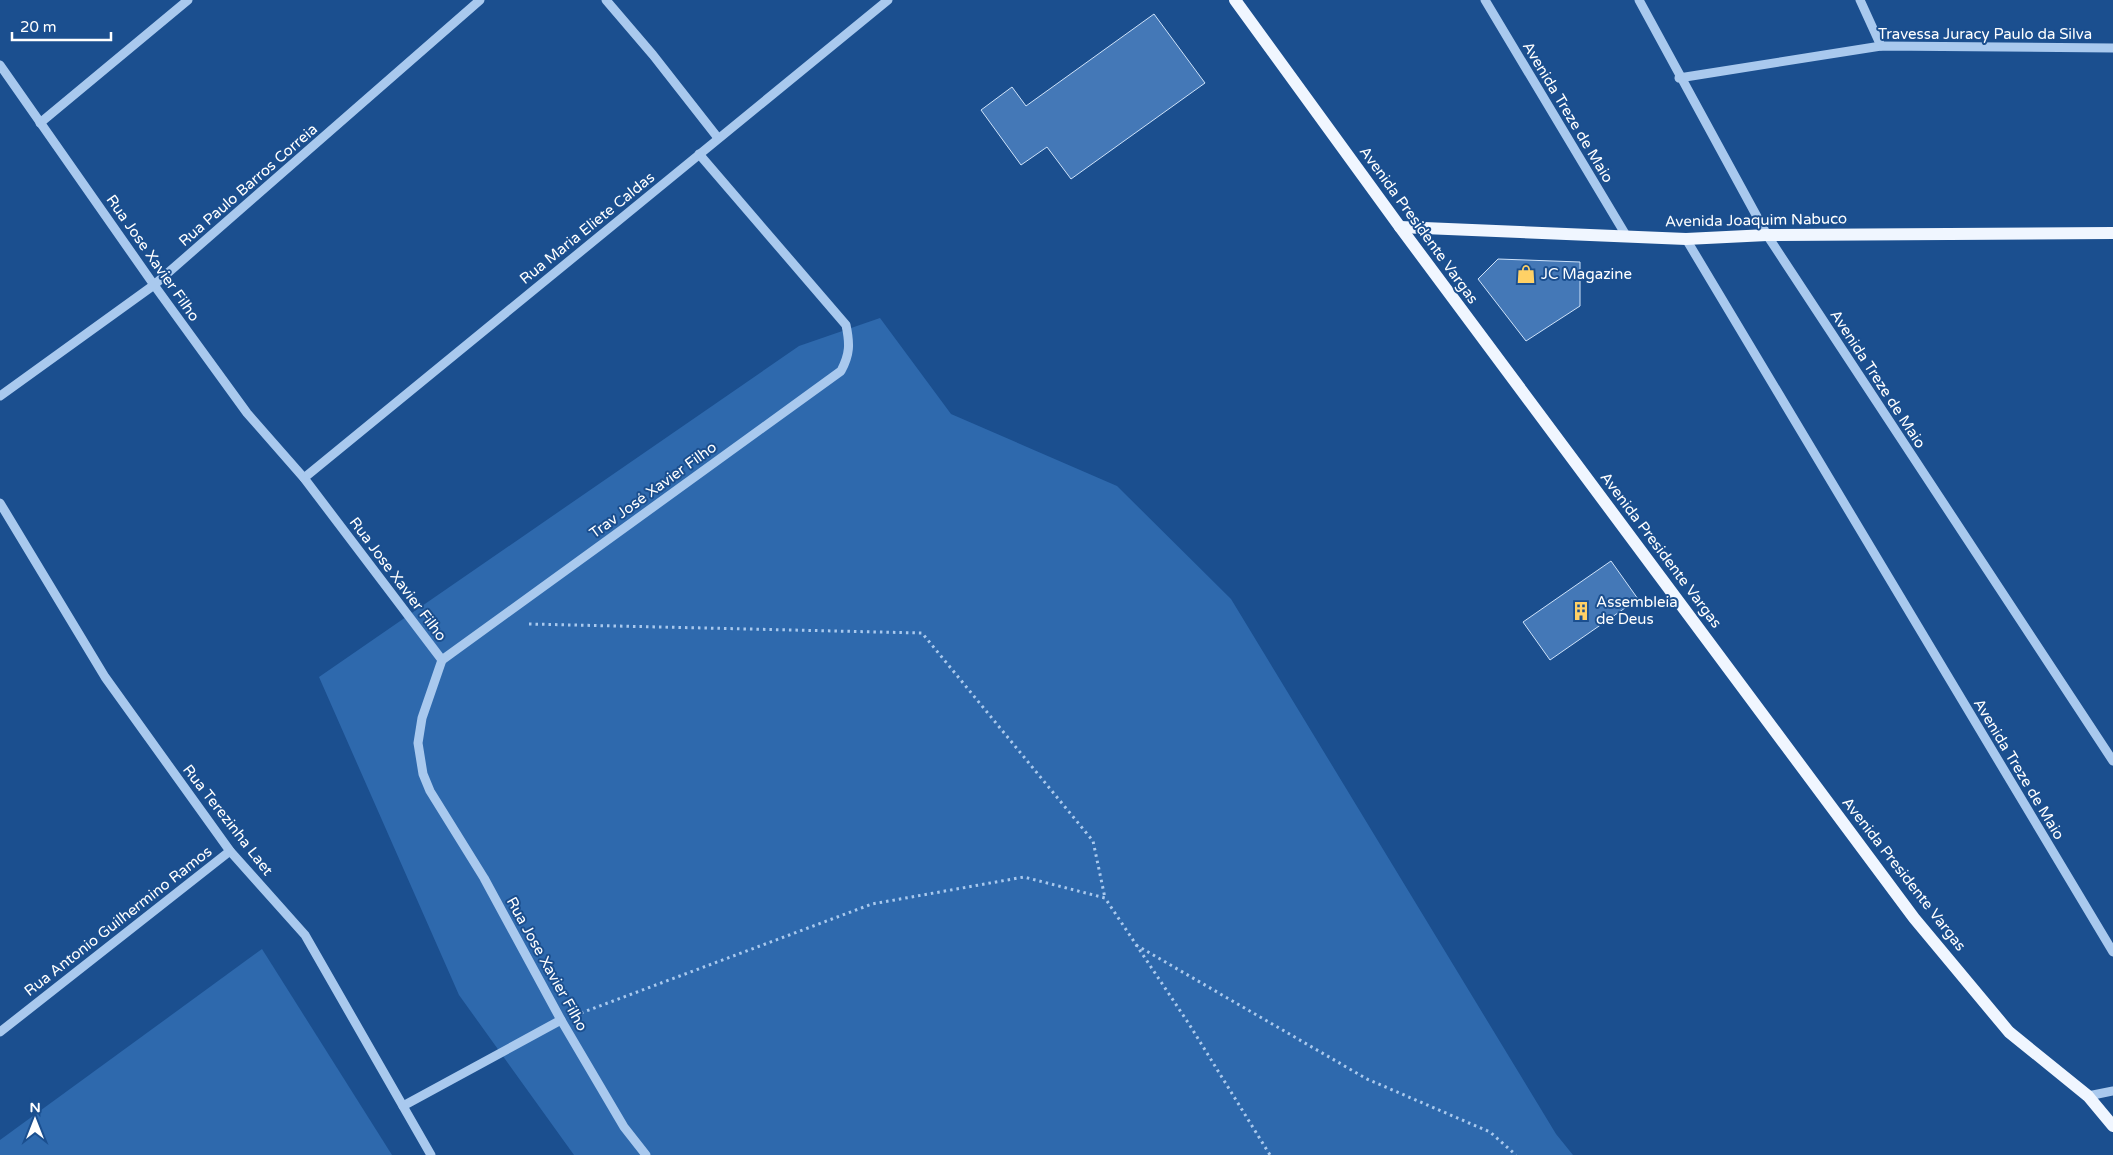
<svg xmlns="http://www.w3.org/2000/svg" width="2113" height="1155" font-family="'Varela Round',sans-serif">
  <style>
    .green { fill: #2e69ad }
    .building { fill: #4478b7; stroke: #cfe3fa }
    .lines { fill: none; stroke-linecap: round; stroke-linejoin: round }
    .path { stroke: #a9c9ee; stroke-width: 3; stroke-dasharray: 2.5 4; stroke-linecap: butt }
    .minor { stroke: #a9c9ee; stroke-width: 9 }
    .major { stroke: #f0f6ff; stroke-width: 12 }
    .labels { text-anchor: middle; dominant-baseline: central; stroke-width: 4; stroke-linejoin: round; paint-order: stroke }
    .street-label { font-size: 15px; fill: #fff; stroke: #1b4f8f }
    .poi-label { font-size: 15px; fill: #fff; stroke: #1b4f8f; text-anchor: start }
  </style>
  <rect width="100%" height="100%" fill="#1b4f8f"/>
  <g class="green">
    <polygon points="880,318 951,414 1117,486 1231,599 1556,1134 1573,1155 574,1155 459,995 319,677 799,346"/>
    <polygon points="262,949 392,1155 0,1155 0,1140"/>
  </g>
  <g class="building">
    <polygon points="1154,14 1205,83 1071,179 1047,147 1021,165 981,110 1012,87 1026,106"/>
    <polygon points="1498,259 1580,262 1580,306 1526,341 1478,279"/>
    <polygon points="1611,561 1638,599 1550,660 1523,622"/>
  </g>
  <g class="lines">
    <g class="path">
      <polyline points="529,624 922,633 1093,841 1105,898"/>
      <polyline points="1136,945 1367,1079 1490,1132 1516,1155"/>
      <polyline points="581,1013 872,904 1024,877 1105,898 1189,1024 1270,1155"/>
    </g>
    <g class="minor">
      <polyline points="606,0 653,55 718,138"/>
      <polyline points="1485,0 1627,237"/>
      <polyline points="1639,0 1767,235 2113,761"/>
      <polyline points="1860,0 1881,46"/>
      <polyline points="0,65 154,285 247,413 304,478 442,660"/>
      <polyline points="1679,78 1881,46 2113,48"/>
      <polyline points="40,123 188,0"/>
      <polyline points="1686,239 2113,952"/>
      <polyline points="0,396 154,285 480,0"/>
      <polyline points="304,478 888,0"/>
      <polyline points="0,503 105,677 230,851 305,935 431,1155"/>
      <path d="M 442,660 L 841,371 C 850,354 850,344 846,325 L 699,154"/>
      <polyline points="442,660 422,718 418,743 423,774 430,791 484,878 561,1020 624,1127 646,1155"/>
      <polyline points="0,1032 230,851"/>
      <polyline points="2088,1096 2113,1091"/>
      <polyline points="403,1106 561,1020"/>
    </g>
    <g class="major">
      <polyline points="1235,0 1400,227 1914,918 2009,1032 2088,1096 2113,1126"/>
      <polyline points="1400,227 1686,239 1767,235 2113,233"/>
    </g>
  </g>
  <defs>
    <g id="shop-bare" transform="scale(1.5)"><path d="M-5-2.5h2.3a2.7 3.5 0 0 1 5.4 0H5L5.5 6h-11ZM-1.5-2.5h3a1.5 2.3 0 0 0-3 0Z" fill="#ffd166" stroke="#1b4f8f" stroke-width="2.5" paint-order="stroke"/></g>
    <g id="building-bare" transform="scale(1.5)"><path d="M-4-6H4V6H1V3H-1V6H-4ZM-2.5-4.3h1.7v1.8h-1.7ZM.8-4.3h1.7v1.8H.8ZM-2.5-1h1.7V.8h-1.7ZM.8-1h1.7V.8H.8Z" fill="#ffd166" stroke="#1b4f8f" stroke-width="2.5" paint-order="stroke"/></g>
  </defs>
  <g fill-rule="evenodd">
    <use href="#shop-bare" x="1526" y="274"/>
    <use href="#building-bare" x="1581" y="611"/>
  </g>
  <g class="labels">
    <g class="street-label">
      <text x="1985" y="34">Travessa Juracy Paulo da Silva</text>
      <text transform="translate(1568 112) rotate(59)">Avenida Treze de Maio</text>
      <text transform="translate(248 185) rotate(-41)">Rua Paulo Barros Correia</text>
      <text transform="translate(1756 220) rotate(-1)">Avenida Joaquim Nabuco</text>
      <text transform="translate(1419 225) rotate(54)">Avenida Presidente Vargas</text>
      <text transform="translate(587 228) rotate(-39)">Rua Maria Eliete Caldas</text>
      <text transform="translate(153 258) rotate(55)">Rua Jose Xavier Filho</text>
      <text transform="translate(1878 379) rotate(57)">Avenida Treze de Maio</text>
      <text transform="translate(653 490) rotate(-36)">Trav José Xavier Filho</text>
      <text transform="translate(1661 550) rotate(53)">Avenida Presidente Vargas</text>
      <text transform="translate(398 579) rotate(53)">Rua Jose Xavier Filho</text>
      <text transform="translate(2019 769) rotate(59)">Avenida Treze de Maio</text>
      <text transform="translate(228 820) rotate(52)">Rua Terezinha Laet</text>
      <text transform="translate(1904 874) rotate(52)">Avenida Presidente Vargas</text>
      <text transform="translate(118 921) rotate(-38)">Rua Antonio Guilhermino Ramos</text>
      <text transform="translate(547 964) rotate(61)">Rua Jose Xavier Filho</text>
    </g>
    <g class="poi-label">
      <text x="1541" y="274">JC Magazine</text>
      <text x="1596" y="602">Assembleia<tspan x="1596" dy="17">de Deus</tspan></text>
    </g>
  </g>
  <g transform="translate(35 1120)" stroke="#1b4f8f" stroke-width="4" paint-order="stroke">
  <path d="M0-4L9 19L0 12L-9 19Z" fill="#ffffff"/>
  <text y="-8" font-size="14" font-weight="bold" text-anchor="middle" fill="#ffffff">N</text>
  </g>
  <path d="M12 32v8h99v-8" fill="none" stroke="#ffffff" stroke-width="2.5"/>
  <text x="20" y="32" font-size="15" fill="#ffffff" stroke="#1b4f8f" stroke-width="4" paint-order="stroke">20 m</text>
</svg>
